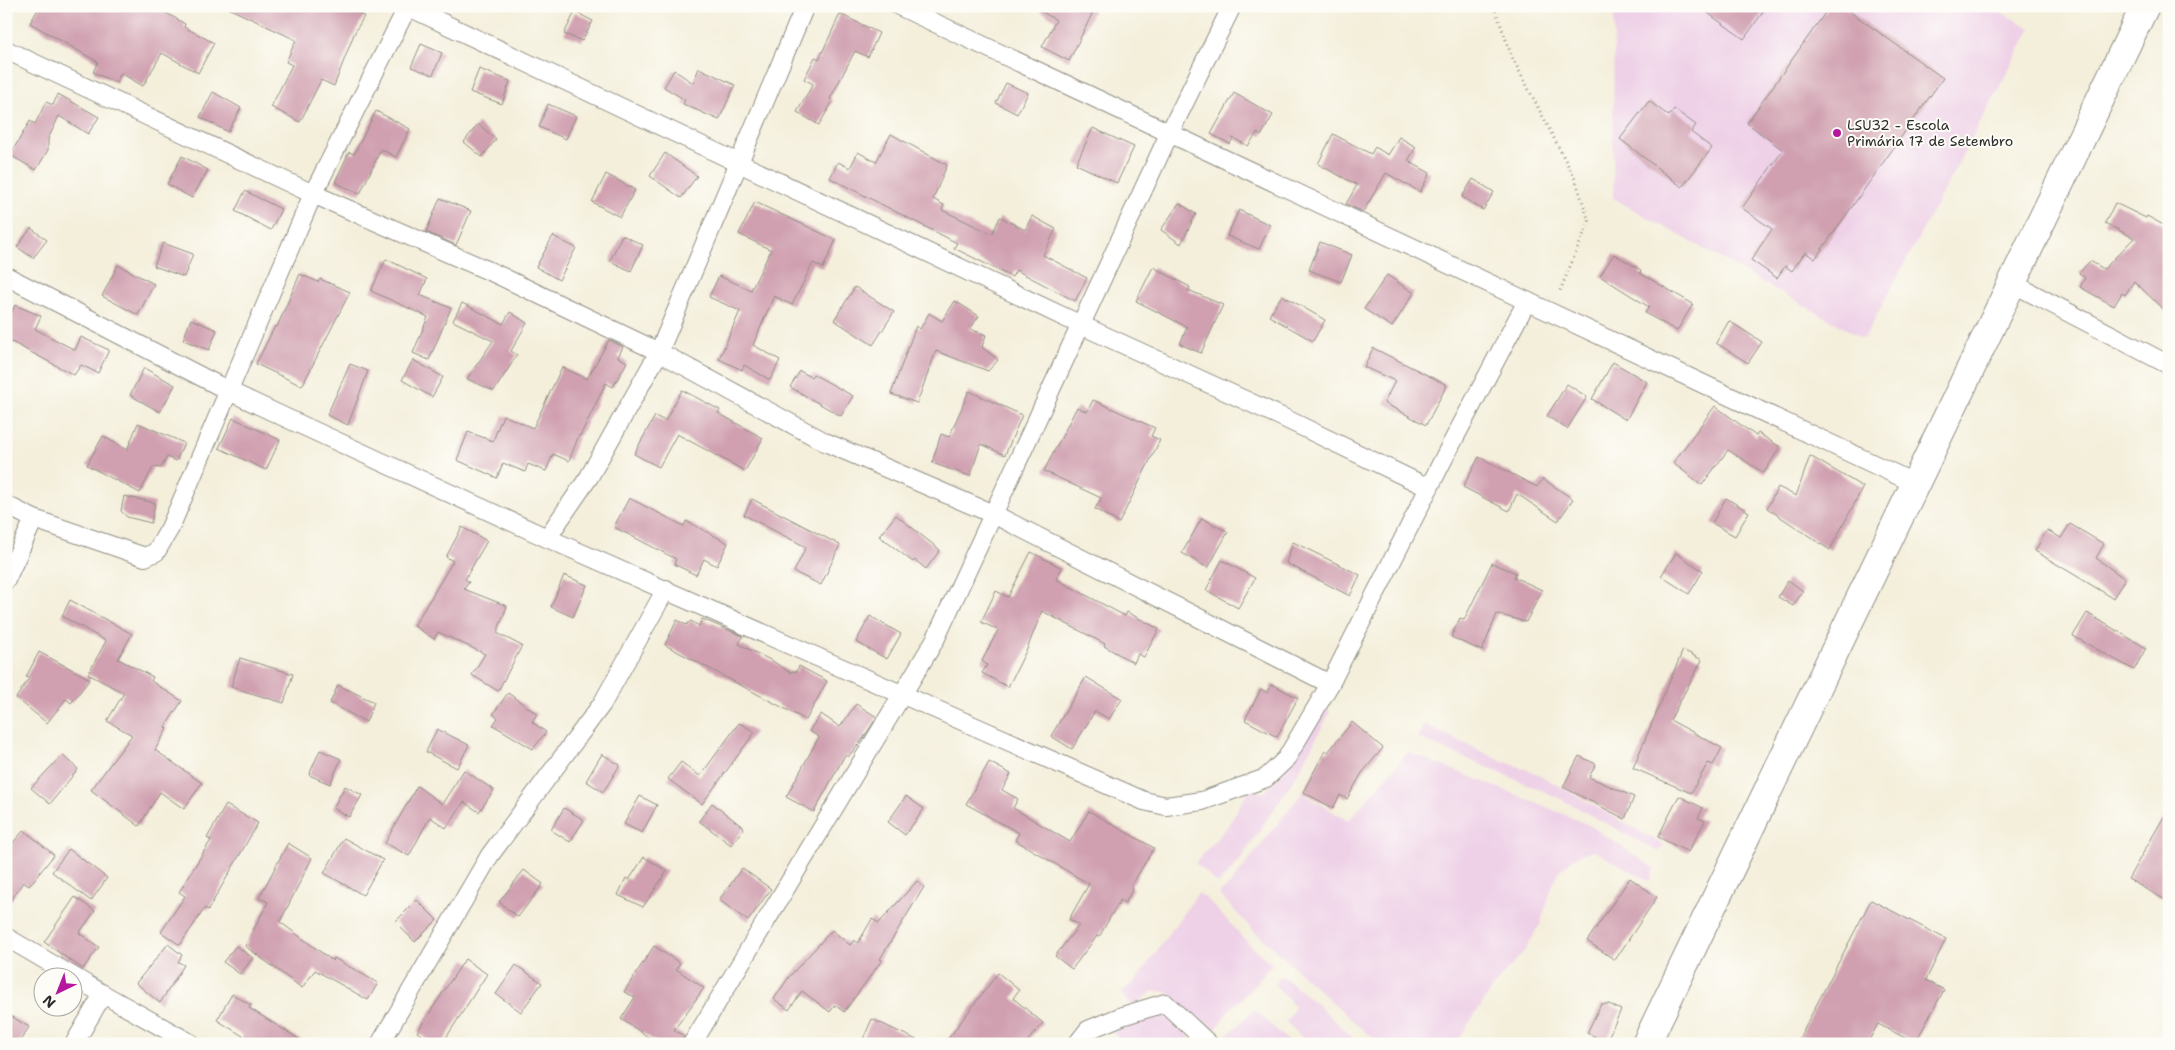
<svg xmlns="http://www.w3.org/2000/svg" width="2175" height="1050" font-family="'Shantell Sans',sans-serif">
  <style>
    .built { fill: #eed0e7 }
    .building { fill: #d0a0b0 }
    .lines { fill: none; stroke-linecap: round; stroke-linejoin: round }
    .street-casing { stroke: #908d83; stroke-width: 20 }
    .primary-casing { stroke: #908d83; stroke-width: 30 }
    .path { stroke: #908d83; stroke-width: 3; stroke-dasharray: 1 4; stroke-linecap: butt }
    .street { stroke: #fff; stroke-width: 18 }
    .primary { stroke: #fff; stroke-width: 28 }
    .poi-dot { fill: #b5179e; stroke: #fdfcf7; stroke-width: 2 }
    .labels { text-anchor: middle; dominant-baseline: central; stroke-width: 4; stroke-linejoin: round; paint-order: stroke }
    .poi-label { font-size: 14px; fill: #2b2b2b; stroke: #fdfcf7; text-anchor: start }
  </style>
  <rect width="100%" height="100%" fill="#fdfcf7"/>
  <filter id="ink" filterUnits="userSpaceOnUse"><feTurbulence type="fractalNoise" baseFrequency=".02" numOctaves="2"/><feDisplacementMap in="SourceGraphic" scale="10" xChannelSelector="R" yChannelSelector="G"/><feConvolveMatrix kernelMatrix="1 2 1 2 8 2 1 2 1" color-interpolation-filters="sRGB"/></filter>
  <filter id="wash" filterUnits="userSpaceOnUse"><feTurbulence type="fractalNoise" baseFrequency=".0096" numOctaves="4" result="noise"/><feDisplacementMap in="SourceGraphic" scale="20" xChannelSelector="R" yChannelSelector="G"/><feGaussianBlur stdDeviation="1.12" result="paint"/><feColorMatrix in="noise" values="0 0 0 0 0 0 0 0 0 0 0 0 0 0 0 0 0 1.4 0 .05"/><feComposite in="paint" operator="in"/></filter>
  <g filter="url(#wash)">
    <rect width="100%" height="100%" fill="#f4efdb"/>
    <g class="built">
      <polygon points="1614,6 1988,6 2031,28 1864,339 1613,198"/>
      <polygon points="1321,704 1330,712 1298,773 1238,863 1218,884 1195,863 1228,826 1250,788 1264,793 1282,773"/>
      <polygon points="1424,724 1497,759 1536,773 1664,845 1659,852 1557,797 1418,738"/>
      <polygon points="1408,752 1537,803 1589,825 1654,868 1650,881 1594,851 1580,854 1561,869 1553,884 1540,925 1525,950 1497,982 1455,1044 1381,1044 1363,1030 1251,928 1219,894 1231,883 1302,793 1345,819 1350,819"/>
      <polygon points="1198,893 1207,899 1255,950 1272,964 1248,992 1230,1009 1214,1032 1167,992 1153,991 1133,1007 1121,993 1134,983"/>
      <polygon points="1282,976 1318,1005 1359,1044 1309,1044 1286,1022 1295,1007 1274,984"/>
      <polygon points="1255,1010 1286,1039 1292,1044 1218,1043"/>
      <polygon points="1162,1012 1197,1044 1126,1044 1112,1032"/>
    </g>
    <g id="blocks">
      <g class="building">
        <polygon points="40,6 148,6 162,13 163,11 185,24 184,27 214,43 198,73 162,53 143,86 121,73 116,83 93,72 98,62 30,23"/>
        <polygon points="224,6 342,6 364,16 354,34 334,86 321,80 300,122 271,107 292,65 286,62 296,40"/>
        <polygon points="1032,6 1096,6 1069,61 1042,47 1056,20"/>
        <polygon points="1698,6 1767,6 1744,39"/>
        <polygon points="1830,6 1842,6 1943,78 1815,259 1805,252 1792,271 1785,266 1777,278 1751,260 1772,229 1742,208 1783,150 1747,123"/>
        <polygon points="575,12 593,21 582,41 564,34"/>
        <polygon points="840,14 879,33 868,57 855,51 830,99 833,101 819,125 797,112 813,84 804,79 815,57 819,59"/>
        <polygon points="421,44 442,53 433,75 411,67"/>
        <polygon points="699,68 735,85 719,120 683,104 685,100 664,87 674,70 693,83"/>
        <polygon points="479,69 510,81 502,104 470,92"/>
        <polygon points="1006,83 1028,93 1017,114 996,103"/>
        <polygon points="213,92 241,108 228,132 200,117"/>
        <polygon points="1234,93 1273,115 1261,136 1257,133 1248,146 1233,138 1230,144 1211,134"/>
        <polygon points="58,94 99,117 88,134 59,116 48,139 48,150 36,170 10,155 30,121 35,124 46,102 53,105"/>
        <polygon points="1649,101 1669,116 1674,109 1696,125 1691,132 1712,148 1682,187 1620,139"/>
        <polygon points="548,104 576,116 566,139 539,127"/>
        <polygon points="376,111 410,129 396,157 381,149 360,194 335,182 349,152 354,154"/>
        <polygon points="478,124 496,139 482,157 464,142"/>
        <polygon points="1093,128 1134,147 1117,183 1076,164"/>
        <polygon points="891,134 947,165 933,199 944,205 942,210 992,234 1000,217 1025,230 1032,216 1056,229 1043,255 1087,278 1075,301 1016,270 1012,277 954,248 957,243 830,178 838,162 850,168 858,152 876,162"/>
        <polygon points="1333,134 1371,154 1375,147 1388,155 1399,137 1416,147 1408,161 1430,173 1420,192 1386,173 1363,212 1346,204 1357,185 1318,164"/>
        <polygon points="665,153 697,176 681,198 650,176"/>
        <polygon points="182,156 208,170 192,198 167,184"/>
        <polygon points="606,174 635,190 620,217 592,202"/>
        <polygon points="1473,179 1494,192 1483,210 1462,197"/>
        <polygon points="245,191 281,209 271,230 235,211"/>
        <polygon points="440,198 471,211 456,245 426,232"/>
        <polygon points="755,202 836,240 823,268 813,263 792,305 774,296 753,345 780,360 770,380 744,365 742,370 719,359 740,311 709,297 719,276 751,290 771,250 739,234"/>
        <polygon points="1179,203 1196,214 1181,244 1161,230"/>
        <polygon points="2115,203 2146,218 2147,216 2169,228 2169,315 2134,281 2125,295 2122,293 2114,306 2080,287 2085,278 2079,273 2090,261 2104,269 2134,238 2105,223"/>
        <polygon points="1239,210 1270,225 1259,249 1227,236"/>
        <polygon points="31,228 47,240 33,258 17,247"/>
        <polygon points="622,235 643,245 631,271 610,261"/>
        <polygon points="553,236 576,248 559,280 536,267"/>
        <polygon points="1320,242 1352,255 1341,282 1309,270"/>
        <polygon points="163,243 193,254 184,277 154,266"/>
        <polygon points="1614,254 1641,270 1640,273 1693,304 1677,331 1645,313 1649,307 1600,276"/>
        <polygon points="386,259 427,279 420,295 451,308 429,360 413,353 428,317 371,291"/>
        <polygon points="118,265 154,284 138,315 102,296"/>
        <polygon points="1153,267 1190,287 1188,290 1223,305 1201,353 1180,344 1187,327 1136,301"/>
        <polygon points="300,274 318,282 320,279 350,292 302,386 256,364 275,326 277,327"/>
        <polygon points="1387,275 1414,293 1392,327 1364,309"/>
        <polygon points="855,287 894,312 873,345 834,320"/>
        <polygon points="1282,295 1325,320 1313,341 1269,316"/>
        <polygon points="955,301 979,316 970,329 986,335 982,347 998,360 988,371 936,351 917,403 891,394 916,326 920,329 929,313 942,321"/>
        <polygon points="462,303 503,324 510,312 527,323 511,351 517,355 494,391 467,379 493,341 453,321"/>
        <polygon points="15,305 41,316 35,329 75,350 81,337 109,350 98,373 81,365 74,375 6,339 6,326"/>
        <polygon points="191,319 217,330 209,350 183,340"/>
        <polygon points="1729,321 1762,342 1748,363 1716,343"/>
        <polygon points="609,340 623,347 618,357 627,362 613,387 606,383 580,436 579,435 569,461 553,454 546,471 528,464 525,472 503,463 497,478 457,460 468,432 493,441 503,415 533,428 562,367 587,379"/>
        <polygon points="1373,348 1447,385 1426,425 1384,403 1395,381 1364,367"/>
        <polygon points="413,360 443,377 432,397 402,380"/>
        <polygon points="1613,362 1647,382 1626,420 1592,399"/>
        <polygon points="350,364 368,371 348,425 327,415"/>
        <polygon points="144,368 175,385 160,412 130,395"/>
        <polygon points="800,371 811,377 813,374 853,396 841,416 790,387"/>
        <polygon points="1567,384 1587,397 1567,429 1547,416"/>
        <polygon points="682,390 720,410 718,413 763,438 745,471 677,434 659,467 634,454 655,416 665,421"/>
        <polygon points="969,391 1022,415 1005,455 981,444 970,476 932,463 941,434 949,437"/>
        <polygon points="1093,400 1155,428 1151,436 1160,440 1119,523 1095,509 1101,498 1044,471 1077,407 1087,412"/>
        <polygon points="1715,406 1756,436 1758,433 1780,447 1764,473 1728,450 1702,485 1673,463"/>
        <polygon points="233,418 280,440 266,470 219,448"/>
        <polygon points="138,423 184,443 176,461 167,457 161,468 153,467 140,493 87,465 103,436 127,450"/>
        <polygon points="1810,456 1863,487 1830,550 1767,508 1778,487 1796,496"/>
        <polygon points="1479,457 1537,487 1543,479 1573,499 1558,521 1517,494 1509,511 1463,487"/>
        <polygon points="124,496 155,503 151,523 127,517 121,511"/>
        <polygon points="629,498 684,526 686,521 728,543 717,566 704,559 696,575 674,564 676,559 614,527"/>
        <polygon points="1726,498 1749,512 1735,536 1712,523"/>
        <polygon points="752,499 840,545 821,585 794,572 806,547 744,515"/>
        <polygon points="896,515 940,550 926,569 915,560 913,562 879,536"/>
        <polygon points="1202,518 1228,532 1208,568 1182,553"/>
        <polygon points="2070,524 2104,544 2096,558 2125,579 2113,598 2035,551 2047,530 2061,538"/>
        <polygon points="462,527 487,541 465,579 469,582 464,589 507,606 497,633 522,646 498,691 472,675 485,654 438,632 434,639 414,626 453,561 446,557"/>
        <polygon points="1293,542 1360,575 1350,596 1286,563"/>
        <polygon points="1031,552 1062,568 1056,579 1125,616 1127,612 1159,629 1144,657 1138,654 1134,663 1104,646 1105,644 1042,611 1027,649 1008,687 982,673 987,665 982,661 998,630 981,622 996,591 1008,597"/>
        <polygon points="1676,553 1703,571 1689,594 1661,576"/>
        <polygon points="1222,560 1255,578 1238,608 1206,590"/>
        <polygon points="1492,563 1516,573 1514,577 1542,590 1526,622 1497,614 1482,651 1451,637 1460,618 1464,620"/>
        <polygon points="564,575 587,585 573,617 551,607"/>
        <polygon points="1788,580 1803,591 1793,606 1778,597"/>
        <polygon points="70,600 132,634 118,659 153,677 151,681 182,701 165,727 167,729 155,750 202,783 184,809 160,792 139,826 91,790 132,735 107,721 124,693 88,674 106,641 62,616"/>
        <polygon points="2087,613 2146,648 2134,670 2073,636"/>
        <polygon points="870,616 901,634 887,659 856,642"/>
        <polygon points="702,619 743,636 739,644 774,662 791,673 792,671 796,672 799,666 827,681 806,720 665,645 677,620 686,625 691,621 699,626"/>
        <polygon points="1683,650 1702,660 1670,720 1722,748 1713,765 1708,763 1691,793 1633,768"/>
        <polygon points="39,652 90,679 71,703 66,699 47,723 16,698 29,678 26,677"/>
        <polygon points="240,658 293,674 284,703 231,687"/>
        <polygon points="1086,677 1122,699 1109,719 1095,711 1072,749 1051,736"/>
        <polygon points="1272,684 1298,698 1277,737 1245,720 1261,689 1268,693"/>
        <polygon points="338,685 374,702 366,722 330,703"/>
        <polygon points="508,693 537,714 532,722 546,732 533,749 493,725 498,718 493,714"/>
        <polygon points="856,704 877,717 862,740 848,757 845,755 814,812 786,797 819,737 809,731 821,714 840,727"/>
        <polygon points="1352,722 1383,748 1362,773 1347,799 1340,795 1333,808 1303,792 1325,751 1328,752"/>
        <polygon points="739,723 755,732 702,804 668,779 681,762 700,776"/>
        <polygon points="437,729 469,745 457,768 426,752"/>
        <polygon points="320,750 341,759 330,784 309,775"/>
        <polygon points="602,754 620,765 603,792 586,781"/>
        <polygon points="62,755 78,769 50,804 31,788"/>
        <polygon points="1579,756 1596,764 1589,777 1634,797 1625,819 1563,787"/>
        <polygon points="989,762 1011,774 1002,790 1018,799 1013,808 1070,842 1089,811 1154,848 1131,886 1133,888 1125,903 1120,900 1099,937 1097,936 1072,969 1055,956 1079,925 1069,919 1089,884 1015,840 1019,833 966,804"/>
        <polygon points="464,770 494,790 479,812 464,802 446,828 430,817 409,856 385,843 417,786 442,804"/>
        <polygon points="345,786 362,795 349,817 333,808"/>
        <polygon points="640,796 657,805 642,833 624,824"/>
        <polygon points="906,796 924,809 905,835 888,822"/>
        <polygon points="1679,796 1703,808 1698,818 1705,821 1688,852 1658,837"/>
        <polygon points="712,803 744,828 731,845 699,821"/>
        <polygon points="226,805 258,823 208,910 205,908 180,945 161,932 185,896 179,892 211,840 207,838"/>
        <polygon points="564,808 584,820 570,842 551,830"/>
        <polygon points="2169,808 2169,902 2128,879"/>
        <polygon points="24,830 54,855 29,886 23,882 6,908 6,851"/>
        <polygon points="344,838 383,860 363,895 324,873"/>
        <polygon points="288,843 312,858 280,922 333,961 334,958 378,983 368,1000 315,970 302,988 245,946 268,902 259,898"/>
        <polygon points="69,849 107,878 91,901 52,872"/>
        <polygon points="644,857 667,871 643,907 618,895 626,878 629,880"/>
        <polygon points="742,868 771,889 748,921 719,900"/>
        <polygon points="524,870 543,884 518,917 499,902"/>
        <polygon points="1630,878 1657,897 1615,960 1587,941"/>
        <polygon points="917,881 924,887 880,959 882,960 844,1012 835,1005 830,1012 802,991 789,1010 774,999 789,977 832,930 850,945 854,940 858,943 872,919 879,923"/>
        <polygon points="75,897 95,911 79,933 99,947 83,969 44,942"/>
        <polygon points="417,900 437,920 415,942 395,922"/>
        <polygon points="1871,900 1946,939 1926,980 1944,990 1915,1043 1878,1024 1867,1044 1796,1044"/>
        <polygon points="168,944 182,955 178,962 184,965 160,1003 136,983"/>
        <polygon points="236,946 253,958 240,974 223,962"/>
        <polygon points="654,946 680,963 676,969 704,988 674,1030 684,1036 681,1044 659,1044 621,1019 635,997 624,992"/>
        <polygon points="465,959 487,974 442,1044 434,1044 417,1032"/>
        <polygon points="516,965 542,983 521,1012 496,994"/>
        <polygon points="998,973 1019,990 1013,998 1043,1023 1025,1044 944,1044"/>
        <polygon points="232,994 251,1005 249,1008 307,1044 238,1044 243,1036 217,1020"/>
        <polygon points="1601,1004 1609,1004 1621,1010 1606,1042 1587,1033"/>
        <polygon points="6,1013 29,1027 18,1044 6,1044"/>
        <polygon points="872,1019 925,1044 861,1044"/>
      </g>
    </g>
  </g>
  <g filter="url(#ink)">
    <use href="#blocks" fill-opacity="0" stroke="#908d83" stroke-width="1"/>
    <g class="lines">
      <g class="street-casing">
        <g id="street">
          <polyline points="407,6 1081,325 1284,418 1429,488"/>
          <polyline points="899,6 1916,484"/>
          <polyline points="6,50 313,194 496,274 659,352 825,442 993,514 1330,684"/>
          <polyline points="6,276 229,391 284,417 547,538 1144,801 1166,806 1202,801 1266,778 1286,759 1330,684 1445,456 1527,301"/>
          <polyline points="2012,283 2169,365"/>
          <polyline points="6,505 34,519 6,580"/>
          <polyline points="34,519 145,557 156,552 170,528 313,194 408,6"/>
          <polyline points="547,538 589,477 659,352 805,6"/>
          <polyline points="6,937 103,994 192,1044"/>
          <polyline points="74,1044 103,994"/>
          <polyline points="380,1044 490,855 602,704 666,589"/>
          <polyline points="692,1044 935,640 1169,134 1232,6"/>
          <polyline points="1077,1044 1088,1030 1122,1016 1165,1003 1209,1044"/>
        </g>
      </g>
      <g class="primary-casing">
        <polyline id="primary" points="1646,1044 2145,6"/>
      </g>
      <polyline class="path" points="1494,6 1512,57 1575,179 1589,221 1559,293"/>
      <use href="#street" class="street"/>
      <use href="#primary" class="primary"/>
    </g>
  </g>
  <circle class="poi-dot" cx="1837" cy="133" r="5"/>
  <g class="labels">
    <g class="poi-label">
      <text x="1847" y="125">LSU32 - Escola<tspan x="1847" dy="16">Primária 17 de Setembro</tspan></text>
    </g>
  </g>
  <rect width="2175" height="1050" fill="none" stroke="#fdfcf7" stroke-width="25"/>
  <g transform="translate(58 992) rotate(223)"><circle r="24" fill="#fdfcf7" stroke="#a9a8a5"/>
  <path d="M0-4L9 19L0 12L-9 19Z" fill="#b5179e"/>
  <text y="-8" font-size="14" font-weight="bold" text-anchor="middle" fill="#2b2b2b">N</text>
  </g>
</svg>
